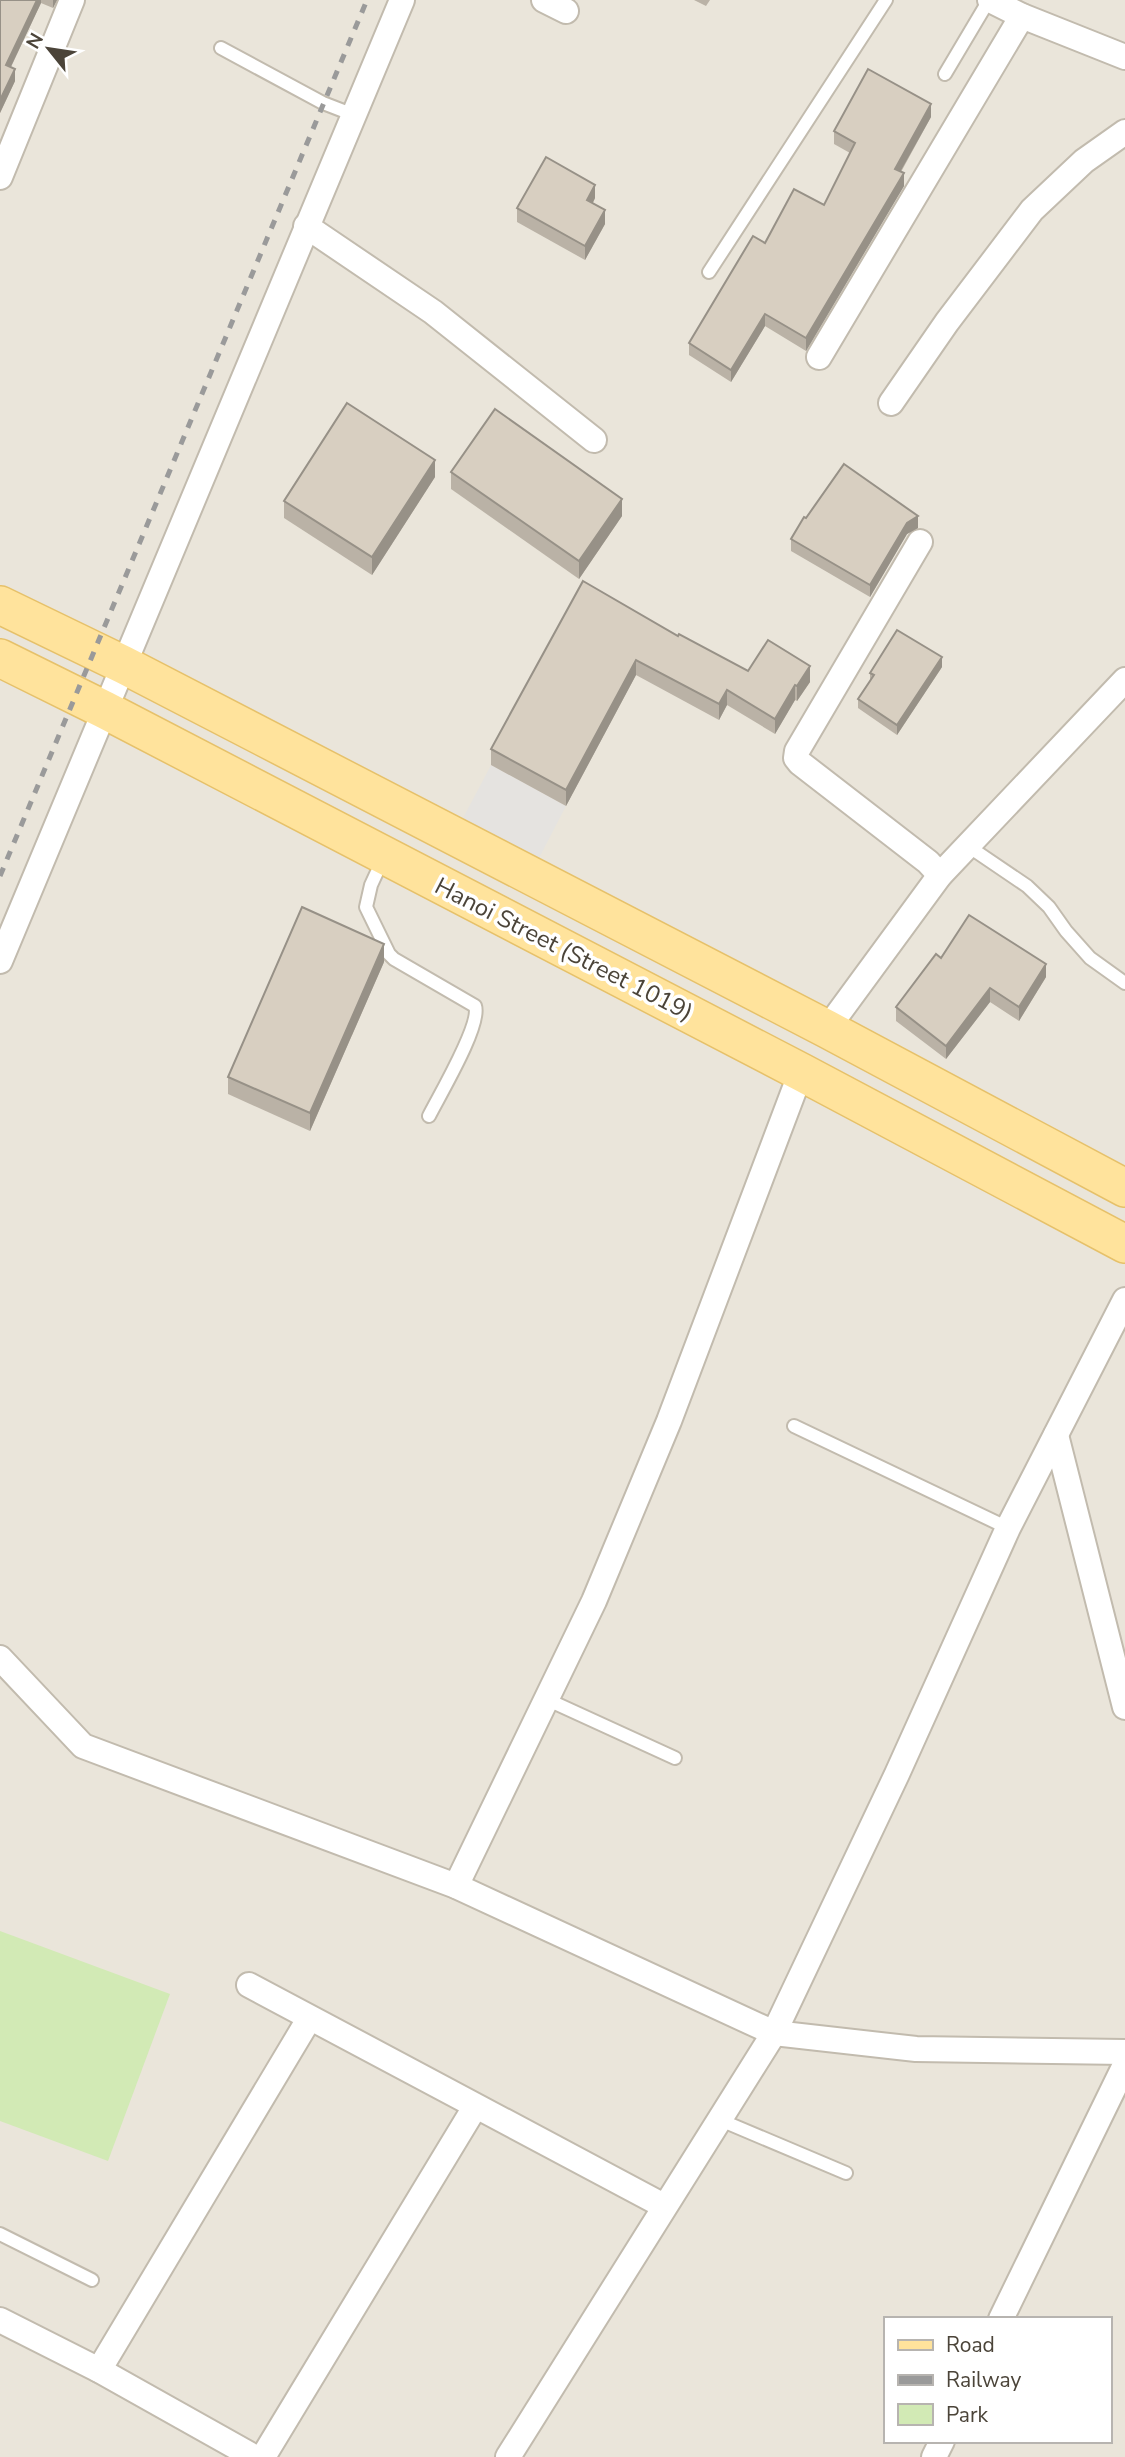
<svg xmlns="http://www.w3.org/2000/svg" width="1125" height="2457" font-family="'Nunito Sans',sans-serif">
  <style>
    .residential { fill: #eae5da; fill-rule: evenodd }
    .green { fill: #d2eab5 }
    .parking { fill: #e5e3e0 }
    .lines { fill: none; stroke-linecap: round; stroke-linejoin: round }
    .service-casing { stroke: #c2bbae; stroke-width: 16 }
    .minor-casing { stroke: #c2bbae; stroke-width: 28 }
    .primary-casing { stroke: #e6c16a; stroke-width: 40 }
    .service { stroke: #fff; stroke-width: 12 }
    .minor { stroke: #fff; stroke-width: 24 }
    .primary { stroke: #ffe39c; stroke-width: 37 }
    .rail { stroke: #9a9a9a; stroke-width: 5; stroke-dasharray: 9 9; stroke-linecap: butt }
    .wall { fill: #bab2a6 }
    .shaded-wall { fill: #979187 }
    .building { fill: #d8cfc1; stroke: #979187; stroke-width: 2 }
    .labels { text-anchor: middle; dominant-baseline: central; stroke-width: 7; stroke-linejoin: round; paint-order: stroke }
    .street-label { font-size: 24px; fill: #4b4439; stroke: #fff }
  </style>
  <rect width="100%" height="100%" fill="#f6f3ec"/>
  <path class="residential" d="M 0,0 L 1125,0 L 1125,2457 L 0,2457 ZM 885,2319 L 1109,2319 L 1109,2441 L 885,2441 Z"/>
  <polygon class="green" points="0,1931 170,1994 108,2161 0,2121"/>
  <polygon class="parking" points="491,765 566,806 539,858 462,820"/>
  <g class="lines">
    <g class="service-casing">
      <g id="service">
        <polyline points="221,48 323,103 354,115"/>
        <polyline points="945,74 989,0"/>
        <polyline points="709,272 886,0"/>
        <polyline points="968,846 1027,886 1049,907 1066,931 1090,958 1125,983"/>
        <path d="M 383,859 L 371,885 L 366,907 L 389,954 L 394,959 L 475,1006 C 482,1024 439,1096 429,1116"/>
        <polyline points="794,1426 1008,1528"/>
        <polyline points="546,1699 675,1758"/>
        <polyline points="718,2119 846,2173"/>
        <polyline points="0,2234 92,2280"/>
      </g>
    </g>
    <g class="minor-casing">
      <g id="minor">
        <polyline points="544,0 566,11"/>
        <polyline points="990,0 1022,16 1125,57"/>
        <polyline points="0,177 72,0"/>
        <polyline points="306,226 433,312 594,440"/>
        <polyline points="819,357 1022,16"/>
        <polyline points="891,403 947,322 1032,210 1084,161 1125,132"/>
        <polyline points="920,542 797,751 796,758 800,763 928,862 940,875"/>
        <polyline points="0,961 402,0"/>
        <polyline points="827,1029 940,875 1125,680"/>
        <polyline points="1056,1435 1125,1707"/>
        <polyline points="0,1658 83,1746 456,1886 774,2033 916,2049 1125,2052"/>
        <polyline points="456,1886 594,1601 669,1421 801,1072"/>
        <polyline points="249,1985 664,2206"/>
        <polyline points="1001,2319 1125,2065"/>
        <polyline points="0,2320 99,2370 254,2457"/>
        <polyline points="99,2370 309,2019"/>
        <polyline points="263,2457 475,2107"/>
        <polyline points="508,2457 774,2033 897,1774 1008,1528 1125,1300"/>
        <polyline points="934,2457 942,2441"/>
      </g>
    </g>
    <g class="primary-casing">
      <g id="primary">
        <polyline points="0,605 124,665 827,1029 1125,1188"/>
        <polyline points="0,658 105,710 801,1072 1125,1244"/>
      </g>
    </g>
    <use href="#service" class="service"/>
    <use href="#minor" class="minor"/>
    <use href="#primary" class="primary"/>
    <polyline class="rail" points="0,876 367,0"/>
  </g>
  <g class="wall">
    <polygon points="0,0 57,0 53,8 41,3 11,67 15,81 0,113"/>
    <polygon points="694,0 710,0 706,6"/>
    <polygon points="931,117 901,172 904,186 806,351 765,326 731,382 689,355 689,343 765,243 824,205 850,153 834,144 834,131"/>
    <polygon points="595,198 593,203 605,224 585,260 517,222 517,208"/>
    <polygon points="451,472 622,516 579,579 451,489"/>
    <polygon points="435,477 372,575 284,518 284,501"/>
    <polygon points="806,518 918,528 907,534 870,597 791,551 791,539"/>
    <polygon points="583,581 678,636 748,671 810,682 797,701 795,700 775,734 727,705 719,720 636,675 566,806 491,765 491,749"/>
    <polygon points="942,667 897,735 858,708 858,699 870,681 870,673"/>
    <polygon points="941,958 1046,977 1019,1021 990,1002 946,1059 896,1021 896,1007"/>
    <polygon points="384,962 310,1131 228,1094 228,1077"/>
  </g>
  <g class="shaded-wall">
    <polygon points="37,0 41,0 41,3 6,77 6,65"/>
    <polygon points="53,0 57,0 53,8"/>
    <polygon points="15,69 15,81 0,113 0,100"/>
    <polygon points="931,104 931,117 895,181 895,169"/>
    <polygon points="904,173 904,186 806,351 806,338"/>
    <polygon points="595,185 595,198 587,214 587,200"/>
    <polygon points="605,210 605,224 585,260 585,246"/>
    <polygon points="765,314 765,326 731,382 731,370"/>
    <polygon points="435,460 435,477 372,575 372,557"/>
    <polygon points="622,499 622,516 579,579 579,561"/>
    <polygon points="918,516 918,528 907,534 870,597 870,585 907,523"/>
    <polygon points="942,657 942,667 897,735 897,725"/>
    <polygon points="636,660 636,675 566,806 566,790"/>
    <polygon points="810,666 810,682 797,701 797,686"/>
    <polygon points="795,685 795,700 775,734 775,719"/>
    <polygon points="727,690 727,705 719,720 719,704"/>
    <polygon points="384,944 384,962 310,1131 310,1113"/>
    <polygon points="1046,964 1046,977 1019,1021 1019,1007"/>
    <polygon points="990,988 990,1002 946,1059 946,1046"/>
  </g>
  <g class="building">
    <polygon points="0,0 37,0 6,65 15,69 0,100"/>
    <polygon points="868,69 931,104 895,169 904,173 806,338 765,314 731,370 689,343 753,236 765,243 794,189 824,205 855,143 834,131"/>
    <polygon points="546,157 595,185 587,200 605,210 585,246 517,208"/>
    <polygon points="347,403 435,460 372,557 284,501"/>
    <polygon points="495,409 622,499 579,561 451,472"/>
    <polygon points="844,464 918,516 907,523 870,585 791,539 804,517 806,518"/>
    <polygon points="583,581 678,636 679,634 748,671 768,640 810,666 797,686 795,685 775,719 727,690 719,704 636,660 566,790 491,749"/>
    <polygon points="897,630 942,657 897,725 858,699 874,675 870,673"/>
    <polygon points="302,907 384,944 310,1113 228,1077"/>
    <polygon points="969,915 1046,964 1019,1007 990,988 946,1046 896,1007 936,954 941,958"/>
  </g>
  <g class="labels">
    <g class="street-label">
      <text transform="translate(564 949) rotate(27)">Hanoi Street (Street 1019)</text>
    </g>
  </g>
  <rect x="884" y="2317" width="228" height="126" fill="#ffffff" stroke="#b7b4b0" stroke-width="2"/>
  <rect x="898" y="2340" width="35" height="10" fill="#ffe39c" stroke="#b7b4b0" stroke-width="2"/>
  <text x="946" y="2352" font-size="21" fill="#4b4439">Road</text>
  <rect x="898" y="2375" width="35" height="10" fill="#9a9a9a" stroke="#b7b4b0" stroke-width="2"/>
  <text x="946" y="2387" font-size="21" fill="#4b4439">Railway</text>
  <rect x="898" y="2404" width="35" height="21" fill="#d2eab5" stroke="#b7b4b0" stroke-width="2"/>
  <text x="946" y="2422" font-size="21" fill="#4b4439">Park</text>
  <g transform="translate(49 49) rotate(300)" stroke="#ffffff" stroke-width="5" paint-order="stroke">
  <path d="M0-5L12 26L0 18L-12 26Z" fill="#4b4439"/>
  <text y="-10" font-size="19" font-weight="bold" text-anchor="middle" fill="#4b4439">N</text>
  </g>
</svg>
